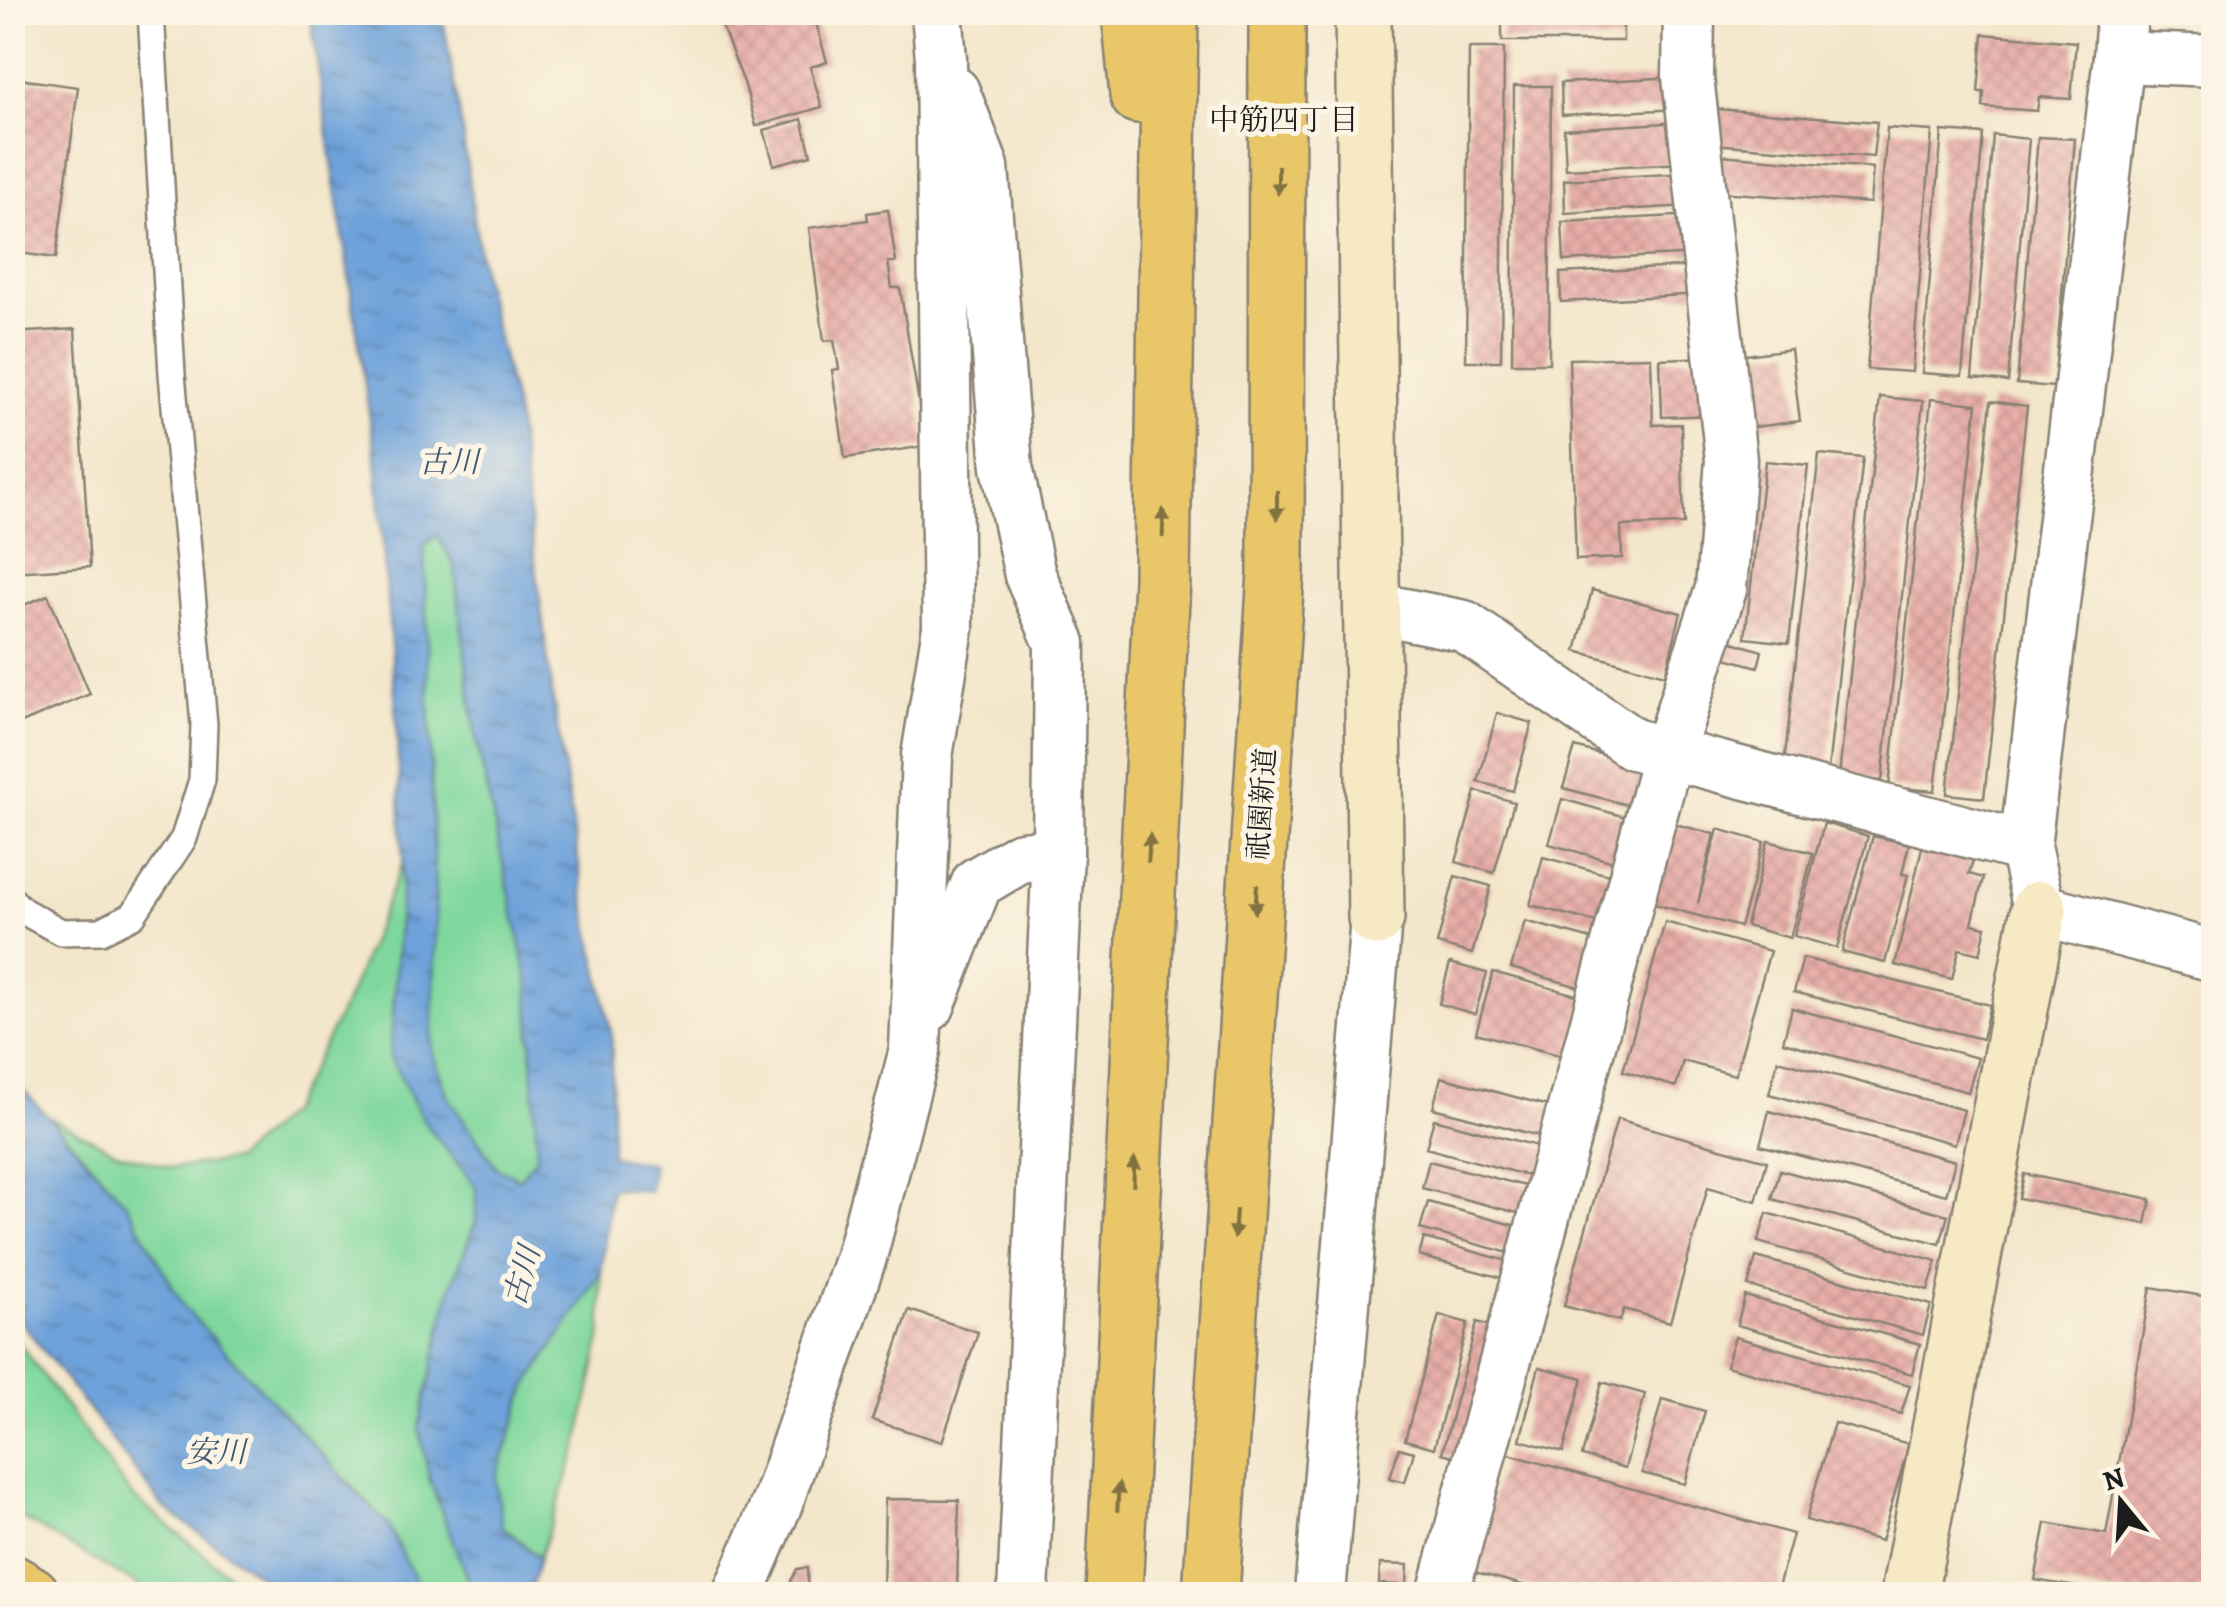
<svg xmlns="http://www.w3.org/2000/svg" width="2226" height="1607" font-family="Alegreya,'Noto Serif JP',serif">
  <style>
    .grass { fill: #7ed79d; stroke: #4d7a5c; stroke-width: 2.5 }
    .water { fill: url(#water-ripples); stroke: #455f7b; stroke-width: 2.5; fill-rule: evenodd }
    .building { fill: url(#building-cross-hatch) }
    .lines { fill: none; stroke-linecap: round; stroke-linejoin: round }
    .lane-casing { stroke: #888173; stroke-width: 30 }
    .street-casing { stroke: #888173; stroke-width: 55 }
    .secondary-casing { stroke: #888173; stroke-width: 60 }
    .primary-casing { stroke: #888173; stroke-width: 60 }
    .highway-casing { stroke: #888173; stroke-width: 60 }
    .lane { stroke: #fff; stroke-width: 25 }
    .street { stroke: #fff; stroke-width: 50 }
    .secondary { stroke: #f6e9c3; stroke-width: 55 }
    .primary { stroke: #e9c769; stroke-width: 55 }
    .highway { stroke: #e9c769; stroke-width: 55 }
    .oneway { fill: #827242 }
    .labels { text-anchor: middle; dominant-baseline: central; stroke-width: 10; stroke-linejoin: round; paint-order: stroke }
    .street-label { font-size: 28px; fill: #1c1c1c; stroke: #fcf5e5 }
    .neighbourhood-label { font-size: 30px; fill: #1c1c1c; stroke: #fcf5e5 }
    .water-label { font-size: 30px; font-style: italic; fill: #415871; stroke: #fcf5e5 }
  </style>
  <defs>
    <pattern id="water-ripples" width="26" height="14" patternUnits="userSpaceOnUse" patternTransform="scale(2.5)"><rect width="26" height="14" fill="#6ea2da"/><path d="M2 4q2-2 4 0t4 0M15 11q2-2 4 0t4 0" fill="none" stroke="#5a83b0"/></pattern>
    <pattern id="building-cross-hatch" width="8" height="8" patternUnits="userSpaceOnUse" patternTransform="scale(2.5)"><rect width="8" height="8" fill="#e8aea9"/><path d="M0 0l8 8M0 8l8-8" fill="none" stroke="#c69591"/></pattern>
  </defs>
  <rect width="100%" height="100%" fill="#fcf5e5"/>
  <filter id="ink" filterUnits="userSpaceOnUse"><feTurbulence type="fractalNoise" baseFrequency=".01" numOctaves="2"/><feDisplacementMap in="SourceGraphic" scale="20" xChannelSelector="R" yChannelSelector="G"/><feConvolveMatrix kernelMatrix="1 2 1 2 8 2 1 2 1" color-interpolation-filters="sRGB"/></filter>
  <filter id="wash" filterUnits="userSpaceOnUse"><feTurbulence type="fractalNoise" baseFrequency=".0048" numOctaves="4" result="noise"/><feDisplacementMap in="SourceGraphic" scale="40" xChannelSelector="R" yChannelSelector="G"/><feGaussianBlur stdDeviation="2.25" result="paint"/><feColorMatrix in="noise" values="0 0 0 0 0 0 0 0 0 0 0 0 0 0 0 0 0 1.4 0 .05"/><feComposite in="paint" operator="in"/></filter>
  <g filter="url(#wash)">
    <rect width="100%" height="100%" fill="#f3e6ca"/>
    <g class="grass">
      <polygon points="437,535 454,565 475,733 528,979 537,1156 520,1179 496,1167 447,1095 432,1051 436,924 424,546"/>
      <polygon points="403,861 390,1058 426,1124 476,1186 476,1221 450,1290 419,1427 430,1481 473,1594 422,1594 388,1525 184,1307 126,1203 49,1117 119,1153 173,1168 235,1160 288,1113 347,1000"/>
      <polygon points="601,1273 602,1332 578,1447 539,1558 502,1526 496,1478 527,1386"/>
      <polygon points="12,1333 131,1495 252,1594 153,1594 13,1513"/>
    </g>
    <g class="water">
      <path d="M 310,13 L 442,13 L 458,103 L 482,273 L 516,412 L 552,693 L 586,909 L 612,1036 L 611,1156 L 653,1164 L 649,1191 L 611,1188 L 601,1273 L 527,1386 L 496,1478 L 502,1526 L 539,1558 L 530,1594 L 473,1594 L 430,1481 L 419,1427 L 450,1290 L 476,1221 L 476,1187 L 426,1124 L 390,1058 L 403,861 L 395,695 L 376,460 ZM 437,535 L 454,565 L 475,733 L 528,979 L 537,1156 L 519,1179 L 496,1167 L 447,1095 L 432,1051 L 436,924 L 424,546 Z"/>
      <polygon points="12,1077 126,1203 184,1307 388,1525 422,1594 285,1594 164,1508 13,1311"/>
    </g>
    <g id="blocks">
      <g class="building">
        <polygon points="716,12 813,12 827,62 810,67 822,107 756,126 745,85"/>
        <rect x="1502" y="12" width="121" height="29"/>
        <polygon points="1983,34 2076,42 2071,99 2039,97 2037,111 1983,107 1984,92 1978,92"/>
        <polygon points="1469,48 1504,48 1501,361 1466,361"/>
        <polygon points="1679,77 1680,109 1562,115 1561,83"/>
        <polygon points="12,78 78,87 56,258 12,252"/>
        <polygon points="1514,86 1551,86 1549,363 1512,363"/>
        <polygon points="1705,108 1877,122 1873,157 1702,143"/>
        <polygon points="802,119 811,155 774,165 764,130"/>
        <polygon points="1682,122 1685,163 1566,169 1564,129"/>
        <polygon points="1887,128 1932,131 1912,372 1867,369"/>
        <polygon points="1942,131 1983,134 1962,376 1922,373"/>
        <polygon points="1993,135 2029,139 2008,382 1972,378"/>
        <polygon points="2038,137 2075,139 2054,387 2017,384"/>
        <polygon points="1709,154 1873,168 1870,203 1706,191"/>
        <polygon points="1687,173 1689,206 1565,213 1564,180"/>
        <polygon points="888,210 896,262 888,262 892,288 900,288 926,446 845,458 832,370 839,369 834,340 824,341 809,228 868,220 867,213"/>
        <polygon points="1695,215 1697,254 1564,261 1562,222"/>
        <polygon points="1701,266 1702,294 1561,302 1560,273"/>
        <polygon points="75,329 90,567 12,572 12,333"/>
        <polygon points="1791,349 1800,421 1747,428 1738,356"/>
        <polygon points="1651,357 1653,425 1681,424 1684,524 1621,526 1622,558 1576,560 1569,359"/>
        <polygon points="1713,357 1714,415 1662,417 1660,359"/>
        <polygon points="1880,397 1923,401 1882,781 1839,776"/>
        <polygon points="1931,399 1977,404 1935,791 1889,787"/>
        <polygon points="1991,401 2027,406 1984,798 1947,794"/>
        <polygon points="1819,454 1863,458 1828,770 1784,765"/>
        <polygon points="1765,461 1808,465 1789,643 1745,638"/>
        <polygon points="1592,590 1681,613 1665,675 1576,651"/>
        <polygon points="48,595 90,694 12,727 12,610"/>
        <polygon points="1726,640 1762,651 1758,667 1722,657"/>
        <polygon points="1497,713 1532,723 1513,791 1478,782"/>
        <polygon points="1575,747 1646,767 1635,807 1563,788"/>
        <polygon points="1476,791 1514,802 1494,873 1456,862"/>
        <polygon points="1562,799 1633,819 1621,864 1549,844"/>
        <polygon points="1671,823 1714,834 1698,903 1718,829 1764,842 1740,927 1651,903"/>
        <polygon points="1824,823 1868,836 1837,948 1794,936"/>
        <polygon points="1873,836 1909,844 1902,874 1908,875 1885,963 1842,952"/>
        <polygon points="1768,841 1813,853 1790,938 1746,926"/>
        <polygon points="1922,847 1973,860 1969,874 1983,878 1972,924 1986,927 1980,954 1959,949 1952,979 1895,965"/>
        <polygon points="1543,857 1616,877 1603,924 1530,905"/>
        <polygon points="1455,876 1491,886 1472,954 1437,944"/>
        <polygon points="1525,921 1599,941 1586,989 1511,968"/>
        <polygon points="1665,922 1770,951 1735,1075 1683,1061 1676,1087 1623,1071"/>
        <polygon points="1803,958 1990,1005 1982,1039 1794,992"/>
        <polygon points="1450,963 1487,973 1475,1014 1439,1004"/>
        <polygon points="1493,972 1587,998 1570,1058 1476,1033"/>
        <polygon points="1792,1008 1978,1058 1968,1092 1783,1042"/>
        <polygon points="1778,1060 1964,1110 1955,1144 1769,1094"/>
        <polygon points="1441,1077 1556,1108 1547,1138 1433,1108"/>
        <polygon points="1769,1111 1955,1161 1946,1195 1760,1145"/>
        <polygon points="1434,1119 1548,1149 1540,1179 1426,1148"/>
        <polygon points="1617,1119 1767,1161 1756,1201 1708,1187 1670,1322 1624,1309 1620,1321 1564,1306"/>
        <polygon points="1429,1161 1537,1189 1529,1216 1422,1188"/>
        <polygon points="1780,1170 1948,1215 1940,1244 1772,1199"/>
        <polygon points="2024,1174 2151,1200 2146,1224 2019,1198"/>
        <polygon points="1428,1202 1528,1229 1520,1256 1420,1229"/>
        <polygon points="1767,1213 1937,1261 1928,1290 1758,1242"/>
        <polygon points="1424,1238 1519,1264 1514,1281 1419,1256"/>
        <polygon points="1756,1257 1931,1305 1923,1335 1748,1286"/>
        <polygon points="2151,1287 2214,1298 2214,1594 2118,1594 2035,1580 2046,1523 2106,1534"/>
        <polygon points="1745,1296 1920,1344 1912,1374 1737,1325"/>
        <polygon points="909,1310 978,1332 942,1442 872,1420"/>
        <polygon points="1439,1315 1468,1323 1434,1448 1405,1440"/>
        <polygon points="1477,1322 1500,1329 1465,1459 1442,1453"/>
        <polygon points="1735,1337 1910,1385 1901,1414 1726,1366"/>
        <polygon points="1539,1367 1583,1378 1563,1452 1520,1440"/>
        <polygon points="1602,1382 1645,1394 1625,1468 1582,1456"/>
        <polygon points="1662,1399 1705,1411 1685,1484 1642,1473"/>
        <polygon points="1834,1423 1909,1444 1881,1541 1806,1520"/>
        <polygon points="1399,1448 1414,1452 1405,1482 1390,1478"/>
        <polygon points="1505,1453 1793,1534 1776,1594 1556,1594 1471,1571"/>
        <polygon points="885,1499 959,1500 957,1594 883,1594"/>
        <polygon points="1380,1564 1408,1565 1407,1585 1379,1584"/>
        <polygon points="807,1568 808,1594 791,1594 791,1581 797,1569"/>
        <polygon points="1380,1587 1408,1588 1407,1594 1379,1594"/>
      </g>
    </g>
  </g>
  <g filter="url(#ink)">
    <use href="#blocks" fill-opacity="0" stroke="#888173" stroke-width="2.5"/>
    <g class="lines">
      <g class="lane-casing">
        <polyline id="lane" points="12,900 23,911 61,932 101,931 133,915 184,838 202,780 204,724 172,374 151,12"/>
      </g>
      <g class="street-casing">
        <g id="street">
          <polyline points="2122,12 2119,57 2025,847 2039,909 2214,956"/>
          <polyline points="2119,57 2214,61"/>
          <polyline points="954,92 983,167 1007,467 1030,575 1060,643 1058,853 1023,1594"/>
          <polyline points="1374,608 1464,626 1633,744 2025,847"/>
          <polyline points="929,1006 977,883 1021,857 1058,853"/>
          <polyline points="738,1594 777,1503 861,1257 915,1050 927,756 948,628 941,59 937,12"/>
          <polyline points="1320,1594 1376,918"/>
          <polyline points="1443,1594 1668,753 1721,589 1731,460 1688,77 1689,12"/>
        </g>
      </g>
      <g class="secondary-casing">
        <g id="secondary">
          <polyline points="1363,12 1376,918"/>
          <polyline points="1909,1594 2039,909"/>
        </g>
      </g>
      <g class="primary-casing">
        <polyline id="primary" points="12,1583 31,1594"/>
      </g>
      <g class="highway-casing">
        <g id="highway">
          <polyline points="1130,12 1138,95"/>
          <polyline points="1114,1594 1162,579 1170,12"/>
          <polyline points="1211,1594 1276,573 1277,12"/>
        </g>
      </g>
      <use href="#lane" class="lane"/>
      <use href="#street" class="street"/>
      <use href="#secondary" class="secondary"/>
      <use href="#primary" class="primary"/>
      <use href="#highway" class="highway"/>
    </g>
    <defs><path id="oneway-solid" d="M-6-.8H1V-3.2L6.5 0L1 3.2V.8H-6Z" transform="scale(2.5)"/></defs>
    <g class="oneway">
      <use href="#oneway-solid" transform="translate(1278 180) rotate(90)"/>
      <use href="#oneway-solid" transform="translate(1277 505) rotate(90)"/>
      <use href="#oneway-solid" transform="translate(1163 523) rotate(-89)"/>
      <use href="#oneway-solid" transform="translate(1149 848) rotate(-87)"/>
      <use href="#oneway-solid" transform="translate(1256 899) rotate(94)"/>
      <use href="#oneway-solid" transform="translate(1134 1172) rotate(-87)"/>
      <use href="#oneway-solid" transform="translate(1235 1224) rotate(94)"/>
      <use href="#oneway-solid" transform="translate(1118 1497) rotate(-87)"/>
    </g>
  </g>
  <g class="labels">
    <g class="street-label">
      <text transform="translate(1262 804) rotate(-86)">祇園新道</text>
    </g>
    <g class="neighbourhood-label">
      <text x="1284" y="120">中筋四丁目</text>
    </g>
    <g class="water-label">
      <text x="449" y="462">古川</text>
      <text transform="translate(522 1276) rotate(-74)">古川</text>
      <text x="216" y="1452">安川</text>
    </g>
  </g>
  <rect width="2226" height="1607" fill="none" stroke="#fcf5e5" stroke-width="50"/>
  <g transform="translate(2121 1502) rotate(342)" stroke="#fcf5e5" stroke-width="8" paint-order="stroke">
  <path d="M0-8L18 38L0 25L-18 38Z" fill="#1c1c1c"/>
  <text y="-15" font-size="28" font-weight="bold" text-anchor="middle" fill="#1c1c1c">N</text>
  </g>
</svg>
